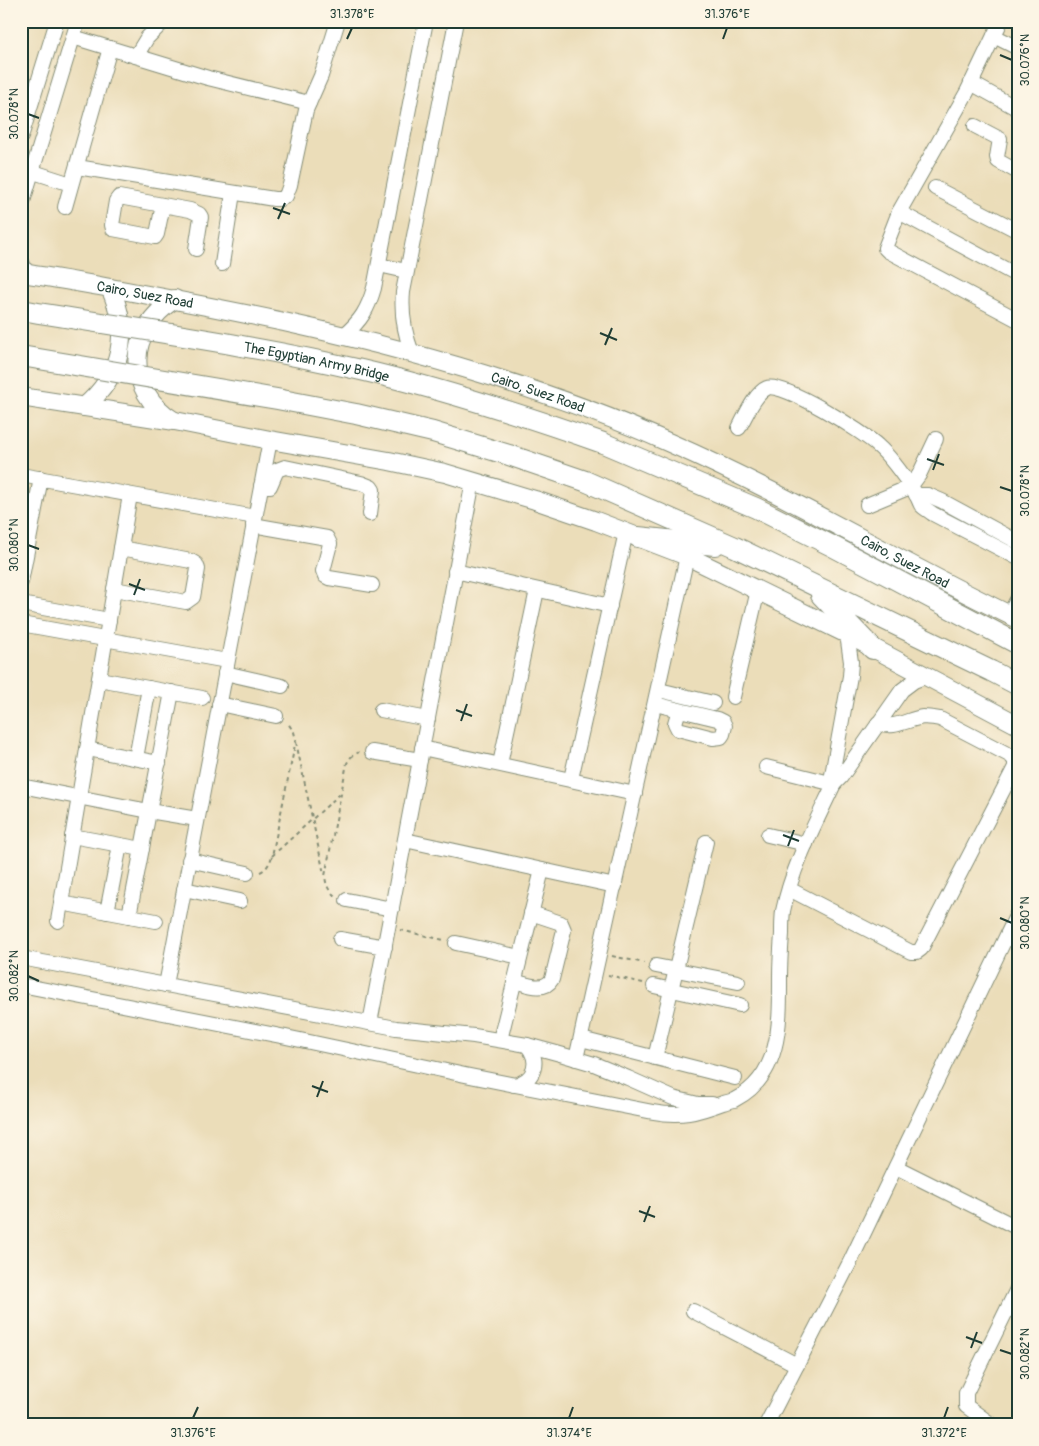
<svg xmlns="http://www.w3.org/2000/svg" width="1039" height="1446" font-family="Pangolin,sans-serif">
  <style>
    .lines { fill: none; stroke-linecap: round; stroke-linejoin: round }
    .minor-casing { stroke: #858d76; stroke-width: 16 }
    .major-casing { stroke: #858d76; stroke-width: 20 }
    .highway-casing { stroke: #858d76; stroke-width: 22 }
    .path { stroke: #858d76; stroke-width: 2; stroke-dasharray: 4 4; stroke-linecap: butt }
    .minor { stroke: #fff; stroke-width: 14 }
    .major { stroke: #fff; stroke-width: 18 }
    .highway { stroke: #fff; stroke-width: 20 }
    .highway-bridge-casing { stroke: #858d76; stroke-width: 22; stroke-linecap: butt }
    .highway-bridge { stroke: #fff; stroke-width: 20 }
    .ticks { fill: none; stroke: #1f3d34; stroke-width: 2 }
    .labels { text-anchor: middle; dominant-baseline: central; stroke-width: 4.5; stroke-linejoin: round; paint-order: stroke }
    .street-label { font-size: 14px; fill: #1f3d34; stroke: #fcf5e5 }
    .neatline { fill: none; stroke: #1f3d34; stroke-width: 2 }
    .ticks-label { font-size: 12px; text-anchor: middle; fill: #1f3d34 }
  </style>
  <rect width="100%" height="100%" fill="#fcf5e5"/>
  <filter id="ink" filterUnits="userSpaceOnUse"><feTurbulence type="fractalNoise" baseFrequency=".02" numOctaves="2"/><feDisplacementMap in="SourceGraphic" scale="10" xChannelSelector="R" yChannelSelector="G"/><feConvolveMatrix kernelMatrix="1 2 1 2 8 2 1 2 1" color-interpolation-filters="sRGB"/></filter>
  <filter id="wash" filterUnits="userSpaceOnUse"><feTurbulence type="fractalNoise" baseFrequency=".0096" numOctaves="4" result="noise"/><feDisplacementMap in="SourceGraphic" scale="20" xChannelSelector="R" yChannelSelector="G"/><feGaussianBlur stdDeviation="1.12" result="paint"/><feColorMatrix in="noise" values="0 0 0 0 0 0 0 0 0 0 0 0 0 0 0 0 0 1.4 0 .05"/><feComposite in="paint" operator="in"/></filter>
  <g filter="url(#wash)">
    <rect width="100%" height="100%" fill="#ebddb9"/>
  </g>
  <g filter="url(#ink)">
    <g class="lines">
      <g class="minor-casing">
        <g id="minor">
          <polyline points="1001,21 967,92 899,212 885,248 888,251 1018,320"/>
          <polyline points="994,36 1018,48"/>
          <polyline points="73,37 208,78 309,103"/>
          <polyline points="136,56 147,38 164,21"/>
          <polyline points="971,83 1018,109"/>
          <polyline points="975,126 1000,139 997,157 998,161 1018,172"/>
          <polyline points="21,137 57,21"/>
          <polyline points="77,167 274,199 280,199 286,196 290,185 306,110 321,76 338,21"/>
          <polyline points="21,168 71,184"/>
          <polyline points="935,188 1018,231"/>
          <polyline points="163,205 157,234 155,237 113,229 112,225 116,201 119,197 190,210 199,214 201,217 196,249"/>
          <polyline points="65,207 110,48"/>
          <polyline points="21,208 78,21"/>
          <polyline points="899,212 1018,276"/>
          <polyline points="21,260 27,274"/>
          <polyline points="222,264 233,193"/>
          <polyline points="379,265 406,271"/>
          <path d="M 344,335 C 361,321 368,309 374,288 L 426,21"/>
          <path d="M 412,353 C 404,332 401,314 403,292 L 456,21"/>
          <path d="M 739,428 C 745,417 755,393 767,388 C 782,381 865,433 878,446 C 892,458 906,479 916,494 C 918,498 919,501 921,505 C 924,508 929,511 933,514 L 1018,558"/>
          <polyline points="21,475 255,517"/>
          <polyline points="261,486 270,486 277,470 285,467 361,483 371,487 373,490 370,514"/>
          <polyline points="916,495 928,495 942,501 1018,542"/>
          <polyline points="867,505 910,487 919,475 936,439"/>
          <polyline points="253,525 327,538 330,544 323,571 325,576 329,578 372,585"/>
          <polyline points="455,571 610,606"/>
          <polyline points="21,582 41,478"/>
          <polyline points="114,589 186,602 193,597 198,569 196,564 191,561 121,548"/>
          <polyline points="21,604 109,620"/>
          <polyline points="1009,615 1018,598"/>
          <polyline points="21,624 227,661"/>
          <polyline points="225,673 282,686"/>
          <polyline points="99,679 202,698"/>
          <polyline points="659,690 713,703"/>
          <polyline points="733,697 758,590"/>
          <polyline points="219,704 276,716"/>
          <polyline points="655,704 717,719 723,722 725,726 723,734 721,737 713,738 678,729 675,723 679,710"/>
          <polyline points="381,710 428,719"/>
          <polyline points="422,748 635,794"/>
          <polyline points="87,749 159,763"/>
          <polyline points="372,752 420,760"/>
          <polyline points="136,758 149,688"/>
          <polyline points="500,764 537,590"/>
          <polyline points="766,767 834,784"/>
          <polyline points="571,779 626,532"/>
          <polyline points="834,784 832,775 850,676 851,662 847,634"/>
          <polyline points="21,786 149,811 197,819"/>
          <polyline points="768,835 806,844"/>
          <polyline points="72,836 142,849"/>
          <polyline points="405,840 615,886"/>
          <polyline points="189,860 247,873"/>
          <polyline points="184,889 240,901"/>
          <path d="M 789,889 L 911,952 L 917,952 L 921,949 L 1015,767 L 1015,761 L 1011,756 L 940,719 C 934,718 929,717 923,717 C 908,719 894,730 878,723"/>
          <polyline points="347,900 392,909"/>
          <polyline points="61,903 156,921"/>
          <polyline points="107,912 120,845"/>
          <polyline points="129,916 172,692"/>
          <polyline points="58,921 130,495"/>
          <polyline points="340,939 385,947"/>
          <polyline points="456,943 520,957"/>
          <polyline points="21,958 396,1028 474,1036 527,1045 560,1054 594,1064 628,1078 673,1098 698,1104 712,1104"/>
          <polyline points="656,966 738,982"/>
          <path d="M 514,981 C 526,984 544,993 552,979 L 564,930 L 561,923 L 531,913"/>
          <path d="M 21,985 L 286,1037 L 465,1075 L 653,1112 C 681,1117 696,1113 723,1103 C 727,1102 731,1101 734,1100 C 782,1076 780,1021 780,976 C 780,962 781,948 782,934 C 782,926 782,918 783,911 C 792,867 815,824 834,784 L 841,777 L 902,690 L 914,681 L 927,676"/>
          <polyline points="166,985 270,440"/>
          <polyline points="654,986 740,1005"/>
          <polyline points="370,1023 473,481"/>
          <polyline points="581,1039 735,1078"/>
          <polyline points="500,1040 542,870"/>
          <polyline points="655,1058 706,842"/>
          <polyline points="576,1059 687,556"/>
          <path d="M 514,1085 C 536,1080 540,1061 527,1045"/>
          <polyline points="896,1167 1018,1228"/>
          <polyline points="693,1311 797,1365"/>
          <polyline points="766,1425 850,1262 1018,912"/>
          <polyline points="992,1425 966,1406 966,1393 1018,1287"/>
        </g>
      </g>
      <g class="major-casing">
        <g id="major">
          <path id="s1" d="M 21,273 C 49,277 77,282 105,287 C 165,298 224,309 284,322 C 416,351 546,388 670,443 C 789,495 901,563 1018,619"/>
          <polyline points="21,397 175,421 270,440 389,461 445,473 535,500 596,521 687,556 847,634 1018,725"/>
          <path d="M 84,407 C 122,375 131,333 110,288"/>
          <path d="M 174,421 C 124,390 126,330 175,299"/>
        </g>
      </g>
      <g class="highway-casing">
        <g id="highway">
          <polyline points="603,443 756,508 832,546 1018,644"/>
          <polyline points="585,481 735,547 991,671 1018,685"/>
          <polyline points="638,537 715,545"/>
          <polyline points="821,595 873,649"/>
        </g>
      </g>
      <g class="path">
        <polyline points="296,742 324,874"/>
        <polyline points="272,856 340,794"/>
        <path d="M 260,872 C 267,869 270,863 272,856 L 296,740 L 294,732 L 287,722"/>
        <path d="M 335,896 C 328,890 326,885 325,876 L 347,763 L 351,757 L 359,752"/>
        <polyline points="400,930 444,940"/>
        <polyline points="612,956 644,963"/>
        <polyline points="608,975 643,983"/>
      </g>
      <use href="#minor" class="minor"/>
      <use href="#major" class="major"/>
      <use href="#highway" class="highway"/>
      <g class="highway-bridge-casing">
        <g id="highway-bridge">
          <path id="s2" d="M 21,310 C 134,329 249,344 361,370 C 443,389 523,415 603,443"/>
          <polyline points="21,356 277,399 356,414 433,432 509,455 585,481"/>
        </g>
      </g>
      <use href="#highway-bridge" class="highway-bridge"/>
    </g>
  </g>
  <path class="ticks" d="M 347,39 L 352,28M 723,39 L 727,28M 1000,55 L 1012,60M 28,114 L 39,118M 273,208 L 290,214M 278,219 L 285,203M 600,333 L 617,340M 605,345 L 612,328M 927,459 L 944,465M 933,470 L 939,454M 1000,487 L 1012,491M 28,545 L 39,549M 129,584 L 145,590M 134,595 L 140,579M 456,710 L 472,716M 461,721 L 467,704M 783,835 L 799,841M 788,846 L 794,830M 1000,918 L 1012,923M 28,976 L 39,981M 312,1086 L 328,1092M 317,1097 L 323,1081M 639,1211 L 655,1217M 644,1222 L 650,1206M 966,1337 L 982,1343M 971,1348 L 977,1332M 1000,1350 L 1012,1354M 193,1418 L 198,1407M 569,1418 L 573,1407M 944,1418 L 948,1407"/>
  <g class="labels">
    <g class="street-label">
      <text stroke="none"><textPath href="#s1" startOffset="126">Cairo, Suez Road</textPath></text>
      <text stroke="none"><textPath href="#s2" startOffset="300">The Egyptian Army Bridge</textPath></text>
      <text stroke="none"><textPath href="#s1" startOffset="531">Cairo, Suez Road</textPath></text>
      <text stroke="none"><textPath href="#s1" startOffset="936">Cairo, Suez Road</textPath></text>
    </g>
  </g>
  <rect width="1039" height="1446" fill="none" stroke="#fcf5e5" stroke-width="55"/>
  <rect x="28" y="28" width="984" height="1390" class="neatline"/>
  <g class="ticks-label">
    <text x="352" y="18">31.378°E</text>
    <text x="727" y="18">31.376°E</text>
    <text transform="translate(1025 60) rotate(-90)" y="4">30.076°N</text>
    <text transform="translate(14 114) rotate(-90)" y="4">30.078°N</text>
    <text transform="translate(1025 491) rotate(-90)" y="4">30.078°N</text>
    <text transform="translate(14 545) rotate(-90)" y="4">30.080°N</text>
    <text transform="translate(1025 923) rotate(-90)" y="4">30.080°N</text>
    <text transform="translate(14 976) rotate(-90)" y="4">30.082°N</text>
    <text transform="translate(1025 1354) rotate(-90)" y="4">30.082°N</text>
    <text x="193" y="1437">31.376°E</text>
    <text x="569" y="1437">31.374°E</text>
    <text x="944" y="1437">31.372°E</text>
  </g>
</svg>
